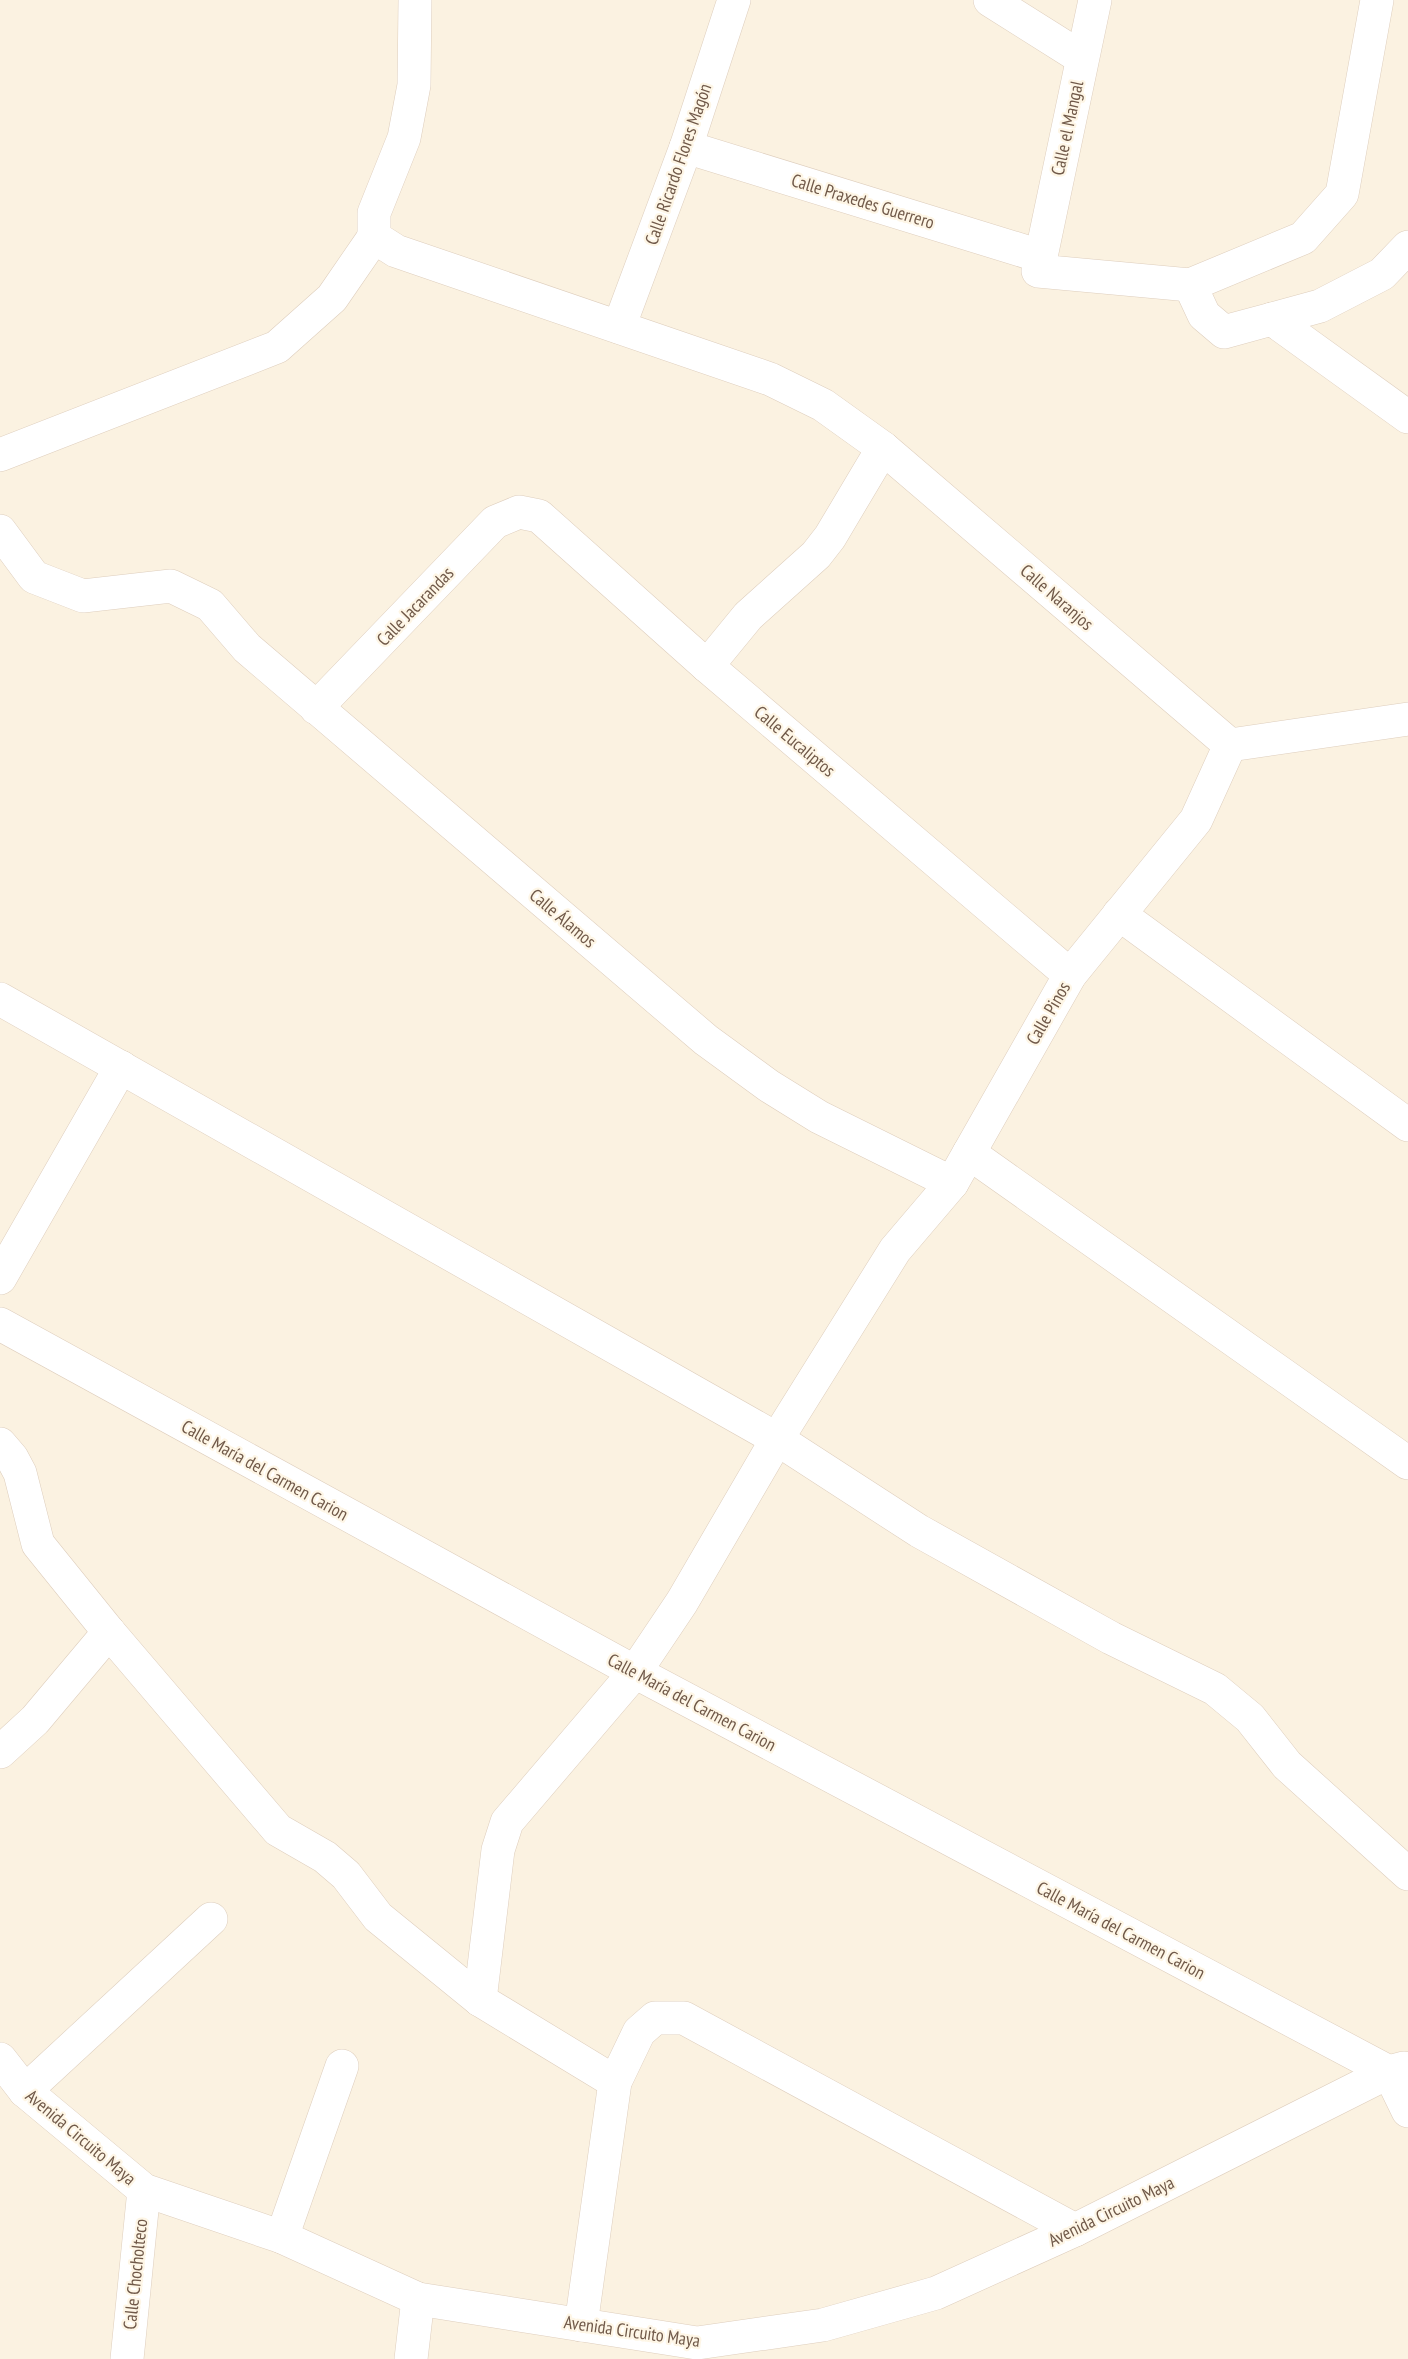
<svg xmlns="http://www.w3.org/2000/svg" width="1408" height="2359" font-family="'PT Sans Narrow',sans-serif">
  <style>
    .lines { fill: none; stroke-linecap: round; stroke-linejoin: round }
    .minor-casing { stroke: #decebd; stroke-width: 34 }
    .minor { stroke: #fff; stroke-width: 33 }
    .labels { text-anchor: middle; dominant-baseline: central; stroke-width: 4.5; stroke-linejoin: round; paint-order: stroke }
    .street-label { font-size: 18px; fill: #705949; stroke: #fef6e6 }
  </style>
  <rect width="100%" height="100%" fill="#fbf2e1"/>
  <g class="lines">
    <g class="minor-casing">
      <g id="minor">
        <polyline points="415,0 414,85 404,138 374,213 374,237 396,251 770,379 823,405 883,448 1230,745"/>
        <polyline points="990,0 1082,58"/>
        <polyline points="1095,0 1038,271 1190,285 1303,238 1342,194 1377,0"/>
        <polyline points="686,147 1040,256"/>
        <polyline points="1190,285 1204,315 1224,332 1320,306 1382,274 1408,247"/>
        <polyline points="1272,319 1408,417"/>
        <polyline points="619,327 686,147 734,0"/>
        <polyline points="0,455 277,347 332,298 374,237"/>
        <polyline points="0,531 34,577 83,596 171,586 210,605 247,648 706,1040 769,1086 819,1117 952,1183"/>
        <polyline points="707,666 748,616 816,555 830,537 883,448"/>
        <polyline points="316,708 495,522 519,512 539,516 707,666 1070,975"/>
        <polyline points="1119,914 1408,1125"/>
        <polyline points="0,999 777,1439 919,1531 1111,1638 1215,1689 1250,1718 1287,1765 1408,1874"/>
        <polyline points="969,1153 1408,1463"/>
        <polyline points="0,1278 121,1067"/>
        <polyline points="0,1324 635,1672 1389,2072"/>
        <polyline points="0,1444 12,1458 20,1473 38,1544 109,1632 278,1830 325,1857 346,1875 378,1917 480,2000 615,2082"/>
        <polyline points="0,1752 35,1720 109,1632"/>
        <polyline points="480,2000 498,1850 507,1822 635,1672 682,1602 777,1439 895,1250 952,1183 1070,975 1196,820 1230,745 1408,719"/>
        <polyline points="0,2059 25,2091 144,2190 282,2237 418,2299 697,2343 823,2325 936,2293 1075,2230 1389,2072 1404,2068"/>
        <polyline points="1389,2072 1408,2111"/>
        <polyline points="25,2091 211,1919"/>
        <polyline points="282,2237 342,2066"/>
        <polyline points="581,2325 615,2082 639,2032 655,2018 684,2018 1075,2230"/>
        <polyline points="127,2359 144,2190"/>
        <polyline points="411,2359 418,2299"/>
      </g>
    </g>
    <use href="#minor" class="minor"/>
  </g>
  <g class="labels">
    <g class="street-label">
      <text transform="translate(1067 128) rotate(-78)">Calle el Mangal</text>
      <text transform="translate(678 164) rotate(-71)">Calle Ricardo Flores Magón</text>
      <text transform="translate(863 201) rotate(17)">Calle Praxedes Guerrero</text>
      <text transform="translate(1057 597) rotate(41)">Calle Naranjos</text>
      <text transform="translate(415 606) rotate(-46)">Calle Jacarandas</text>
      <text transform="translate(795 741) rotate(40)">Calle Eucaliptos</text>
      <text transform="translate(563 918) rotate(40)">Calle Álamos</text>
      <text transform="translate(1048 1013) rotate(-60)">Calle Pinos</text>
      <text transform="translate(265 1470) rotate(29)">Calle María del Carmen Carion</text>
      <text transform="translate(692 1702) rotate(28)">Calle María del Carmen Carion</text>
      <text transform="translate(1121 1930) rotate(28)">Calle María del Carmen Carion</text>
      <text transform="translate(81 2137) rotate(40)">Avenida Circuito Maya</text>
      <text transform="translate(1111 2211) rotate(-26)">Avenida Circuito Maya</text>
      <text transform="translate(135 2274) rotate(-84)">Calle Chocholteco</text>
      <text transform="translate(632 2331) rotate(8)">Avenida Circuito Maya</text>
    </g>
  </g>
</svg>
